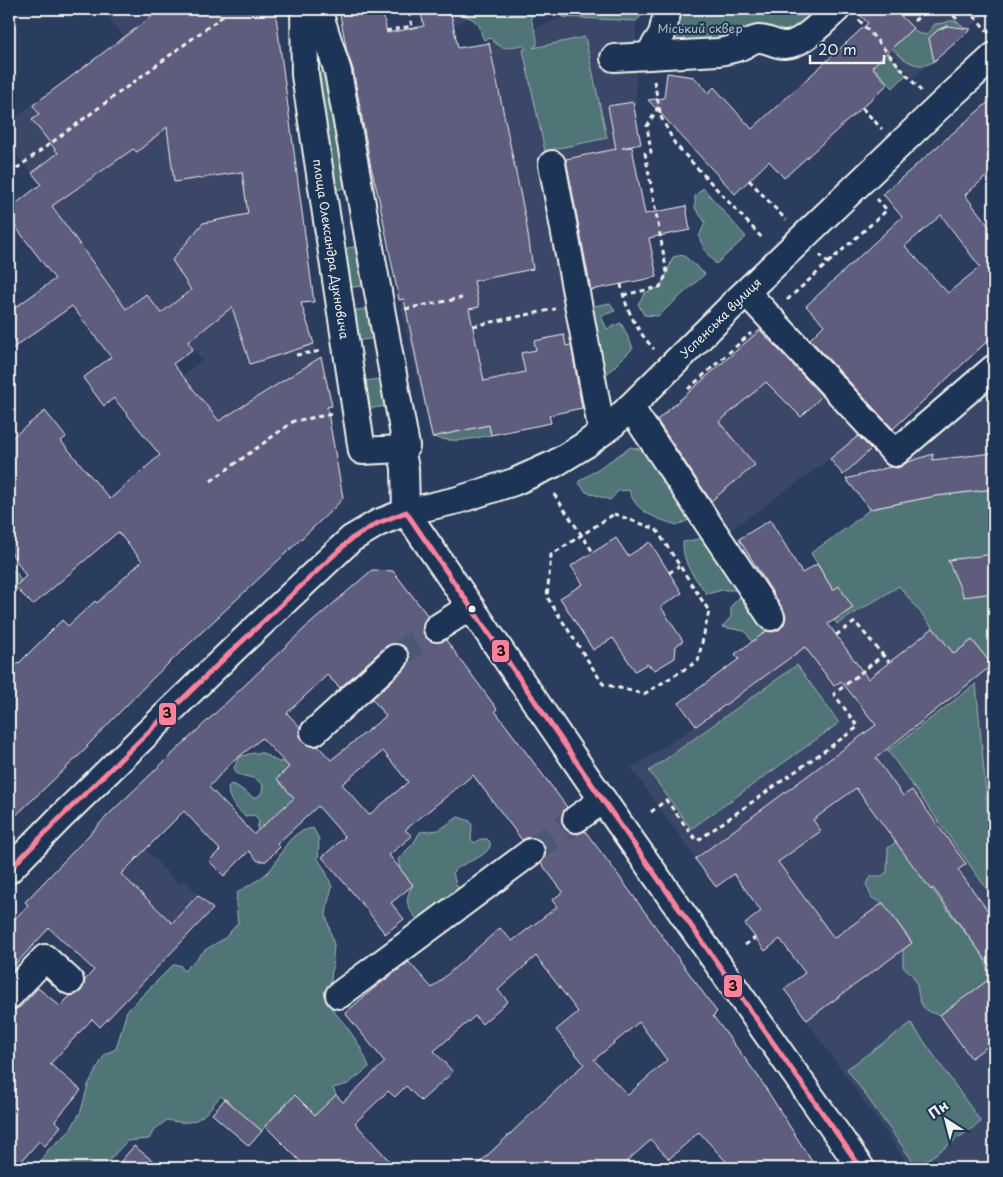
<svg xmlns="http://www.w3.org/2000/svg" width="1003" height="1177" font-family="'Playpen Sans',sans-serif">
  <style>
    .built { fill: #3a4768 }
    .green { fill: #4f7577; stroke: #a2b3b0 }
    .building { fill: #5e5d7e; stroke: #f4f1e8; fill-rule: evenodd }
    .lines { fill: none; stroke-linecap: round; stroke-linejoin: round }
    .minor-tunnel { stroke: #485874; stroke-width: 26; stroke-dasharray: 26 13; stroke-linecap: butt }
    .minor-casing { stroke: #f4f1e8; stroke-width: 30 }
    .path { stroke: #f4f1e8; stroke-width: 3; stroke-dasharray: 5 4; stroke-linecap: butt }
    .minor { stroke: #1d3557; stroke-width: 26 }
    .bus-1-casing { stroke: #1d3557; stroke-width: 9 }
    .bus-1 { stroke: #ff8098; stroke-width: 5 }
    .bus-dot { fill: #f4f1e8; stroke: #1d3557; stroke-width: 2 }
    .labels { text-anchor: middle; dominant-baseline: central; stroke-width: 4; stroke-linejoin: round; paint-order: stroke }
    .park-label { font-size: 12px; fill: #b2bfbb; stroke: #1d3557 }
    .street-label { font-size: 12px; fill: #f4f1e8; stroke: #1d3557 }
    .line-badge { stroke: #1d3557; stroke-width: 2 }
    .pale-badge-label { font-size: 14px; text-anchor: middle; font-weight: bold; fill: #111 }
  </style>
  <rect width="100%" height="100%" fill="#2a3d5f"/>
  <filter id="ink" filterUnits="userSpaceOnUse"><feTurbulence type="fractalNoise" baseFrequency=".02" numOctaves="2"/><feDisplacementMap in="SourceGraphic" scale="10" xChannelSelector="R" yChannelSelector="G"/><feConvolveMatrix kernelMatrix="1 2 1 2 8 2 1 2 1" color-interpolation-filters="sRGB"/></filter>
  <g filter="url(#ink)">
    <g class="built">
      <polygon points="102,9 275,9 314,302 301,304 318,357 322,357 332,406 327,407 343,498 334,508 153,678 124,650 142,561 124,539 152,516 185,416 203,401 183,376 202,360 175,325 166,320 147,294 126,309 51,208 57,202 9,146 9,137 11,136 9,133 9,122 124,37"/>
      <polygon points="450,9 485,9 453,26"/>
      <polygon points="853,9 992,9 963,34 947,26 938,30 931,39 937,57 913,78"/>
      <polygon points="563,17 636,21 636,103 609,106 616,149 557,160 587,407 550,415 551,423 491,435 489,425 432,437 399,300 499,96 489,43 519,35"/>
      <polygon points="769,319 895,455 932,444 932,437 994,382 994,489 936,496 870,509 830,459 724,535 648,426"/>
      <polygon points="899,586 954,654 972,640 992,665 994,709 994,1041 990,1044 994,1051 994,1168 911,1168 784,989 805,973 780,940 765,951 745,924 761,911 734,874 716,887 631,768 696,726 831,628"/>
      <polygon points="145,849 179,884 183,879 213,909 164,959 62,864"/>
    </g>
    <g class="green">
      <path d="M 457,9 L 534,9 L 534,13 L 531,18 C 533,27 538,36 537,45 L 533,48 L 585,37 L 607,138 L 545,151 L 523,50 L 526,49 L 522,45 C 505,48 503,51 490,38 L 484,40 C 480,34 482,27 476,22 C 470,16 461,17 457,9 Z"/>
      <polygon points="551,9 649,9 636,21 563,17"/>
      <polygon points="662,9 837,9 802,40 713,48 655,39"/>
      <path d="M 950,21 L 956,21 L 968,31 L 964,35 C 944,15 919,37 938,58 C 922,73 905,62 892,48 L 913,28 L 917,33 L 926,35 L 935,24 L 944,23 Z"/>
      <polygon points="865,27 906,75 893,88 849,41"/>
      <polygon points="337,69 358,185 323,193 305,75"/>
      <polygon points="703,188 746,237 716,264 705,251 699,237 705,222 695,208 695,196"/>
      <polygon points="366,245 372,284 342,289 335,250"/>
      <polygon points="683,255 705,274 658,316 644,315 638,304 645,293 660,287 667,273 673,257"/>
      <polygon points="610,303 615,311 601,316 607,329 621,323 633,348 600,381 584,308"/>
      <polygon points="377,307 382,337 349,342 345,312"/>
      <polygon points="384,378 388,406 364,409 360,382"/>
      <path d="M 489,425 L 491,435 C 466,440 458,443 432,437 Z"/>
      <path d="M 631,447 L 647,451 L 691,519 L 677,525 C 657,519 635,512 629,490 L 618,491 L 610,500 L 586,492 L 578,482 Z"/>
      <polygon points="994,489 994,697 992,665 972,640 954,654 899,586 837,624 832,617 831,587 811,553 848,527 870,509 936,496"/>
      <path d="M 703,538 L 737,590 L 722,590 L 707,594 C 694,576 683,566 683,542 Z"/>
      <polygon points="9,568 17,573 21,581 9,593"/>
      <polygon points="741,596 765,633 752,642 745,631 722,627 731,617 731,606"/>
      <polygon points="797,665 839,723 691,829 649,771"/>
      <polygon points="976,684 994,880 994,899 888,751"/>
      <path d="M 253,753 L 263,753 L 278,762 L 297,760 L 277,778 L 294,798 L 263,836 L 257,829 L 259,821 L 255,815 L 245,816 C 235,807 228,800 228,787 L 231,784 L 237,786 L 254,798 L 259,796 L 262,792 L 263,785 L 256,779 L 237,774 L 234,768 L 239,757 Z"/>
      <path d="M 458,817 L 470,821 L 472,825 L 471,840 L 475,843 L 480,839 L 487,839 L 490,842 L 490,847 C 481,861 465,860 453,872 L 456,885 L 460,888 L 465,888 L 424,926 C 410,913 401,902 413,885 L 400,869 L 398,859 L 413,844 L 420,832 L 439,830 Z"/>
      <path d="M 313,828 L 319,839 L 318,859 L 325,870 L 332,887 L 328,902 L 326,915 L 334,945 L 331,981 L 331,1008 C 348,1028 360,1042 369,1067 L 348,1084 L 333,1088 L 336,1095 L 326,1105 L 321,1121 L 295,1095 L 265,1126 L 262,1131 L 225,1099 L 220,1096 C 203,1118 197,1127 167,1120 L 154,1130 L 149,1139 L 127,1141 L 102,1168 L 40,1168 L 38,1167 L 48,1150 L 69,1132 L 81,1111 L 88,1085 L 105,1054 L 116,1049 L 127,1011 L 173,965 L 180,965 L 184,971 L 205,950 L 225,938 L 238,923 L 236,905 L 237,893 C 247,886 258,881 267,873 C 284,857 283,833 313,828 Z"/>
      <path d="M 896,842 L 983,956 L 987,968 L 988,981 L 940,1015 C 937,1014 931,1013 928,1011 C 911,999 926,981 903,967 L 903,949 L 912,942 L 883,903 L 872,898 L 866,884 L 872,876 L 882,876 L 887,872 L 888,848 Z"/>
      <polygon points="911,1023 981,1122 917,1167 847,1069"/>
    </g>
    <g class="building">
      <path d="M 162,9 L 275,9 L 314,302 L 301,303 L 314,344 L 250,364 L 232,307 L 188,342 L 193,349 L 173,364 L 219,421 L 321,357 L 332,406 L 327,407 L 343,498 L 334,508 L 153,678 L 87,746 L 88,747 L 9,822 L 9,673 L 62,620 L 68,626 L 95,601 L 97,603 L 142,561 L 118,532 L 33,605 L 15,587 L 26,576 L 9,549 L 9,440 L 45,411 L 66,437 L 61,441 L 110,499 L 160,455 L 114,398 L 104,406 L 83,378 L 111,357 L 72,306 L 9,351 L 9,312 L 55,279 L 9,218 L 9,209 L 41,184 L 32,173 L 58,153 L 32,120 L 39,114 L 33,105 ZM 167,127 L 174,182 L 242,172 L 248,214 L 203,223 L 172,260 L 191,290 L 161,313 L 146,294 L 126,309 L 52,206 L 133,149 L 137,152 Z"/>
      <polygon points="339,9 382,9 387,33 424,26 420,9 450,9 458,48 489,43 526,221 533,269 474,281 479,307 469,309 484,381 525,372 521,353 536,350 534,341 564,335 566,346 571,345 582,408 549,415 551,423 491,435 489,425 432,437 404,299 399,300 379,199 371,167 353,69 347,52"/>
      <polygon points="854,9 894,9 913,28 872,67 888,84 784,178 769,161 735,194 648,100 664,98 667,73 694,77 708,93 714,87 752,129 868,23"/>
      <polygon points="947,26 971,29 934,61 929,38 938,30"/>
      <path d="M 994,97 L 994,149 L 987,156 L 994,165 L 994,170 L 965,195 L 994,233 L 994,335 L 893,429 L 810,339 L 824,325 L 806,306 L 902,217 L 883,194 ZM 941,215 L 980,267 L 948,293 L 905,246 Z"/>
      <polygon points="633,102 641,144 622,148 632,147 645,214 686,206 690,230 649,238 657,277 591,290 566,159 616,149 608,106"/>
      <polygon points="760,330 822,396 801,417 766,382 719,422 755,465 711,501 657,420"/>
      <polygon points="858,436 871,449 843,475 830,459"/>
      <polygon points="994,453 994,489 936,496 870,509 846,479 890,467 898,468 908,462 933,454 932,460"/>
      <polygon points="770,520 802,573 817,564 833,590 839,586 853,608 828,624 868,679 933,628 954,654 972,640 992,665 876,758 903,796 912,790 966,864 958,870 994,919 994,971 933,888 931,890 856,788 813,820 821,831 778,862 834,938 883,903 912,943 807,1020 784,989 805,973 780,939 765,951 745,924 761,911 734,874 716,887 695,859 876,725 841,681 834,686 805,647 696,726 679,703 739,659 735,654 767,631 772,632 779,630 784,624 786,616 783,609 739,539"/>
      <polygon points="616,538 628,556 650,542 682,593 661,607 683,641 676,646 675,658 655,670 647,664 635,671 613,638 593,650 560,598 583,584 571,566"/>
      <polygon points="994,554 994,593 964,597 948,560"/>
      <path d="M 372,570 L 393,571 L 428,616 L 424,622 L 422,628 L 425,636 L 431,641 L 437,643 L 446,640 L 497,709 L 495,711 L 567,807 L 563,812 L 561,820 L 564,827 L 570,833 L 578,834 L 585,831 L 616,872 L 717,1012 L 713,1016 L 758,1076 L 816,1168 L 732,1168 L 699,1132 L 669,1159 L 651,1140 L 619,1168 L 474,1168 L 584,1064 L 556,1030 L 578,1012 L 536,956 L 498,990 L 508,1001 L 482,1024 L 475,1016 L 434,1051 L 453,1072 L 421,1101 L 406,1086 L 395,1097 L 388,1091 L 355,1123 L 396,1168 L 307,1168 L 265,1126 L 295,1095 L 315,1115 L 336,1095 L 343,1102 L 385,1062 L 345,1013 L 373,989 L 409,962 L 432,988 L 500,928 L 512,941 L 557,907 L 552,900 L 563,892 L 541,863 L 545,857 L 546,851 L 543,843 L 536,838 L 529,837 L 522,840 L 473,775 L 405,830 L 412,836 L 389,855 L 413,885 L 391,903 L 404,919 L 385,934 L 364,906 L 322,857 L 345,837 L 318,806 L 277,844 L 280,847 L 266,861 L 258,861 L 249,851 L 224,876 L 209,861 L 220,850 L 184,811 L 121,874 L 172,923 L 198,895 L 213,909 L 100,1027 L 92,1019 L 50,1064 L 81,1090 L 55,1121 L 61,1126 L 45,1146 L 39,1141 L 20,1163 L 9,1154 L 9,1011 L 14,1010 L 20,1007 L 38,988 L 60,1006 L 70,996 L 75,995 L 81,991 L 84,985 L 85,980 L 94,970 L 49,928 L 13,967 L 14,969 L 9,974 L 9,925 L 28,905 L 25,902 L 109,814 L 304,629 ZM 391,644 L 399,644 L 406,648 L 409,654 L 409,662 L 405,669 L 372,699 L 386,716 L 331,760 L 318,746 L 310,746 L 303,742 L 300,736 L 300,727 L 287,713 L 327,675 L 340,688 L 385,647 ZM 262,738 L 289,767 L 277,779 L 294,798 L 254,834 L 209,787 L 228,766 ZM 383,751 L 408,782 L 369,815 L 342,784 ZM 639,1022 L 667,1060 L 628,1095 L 594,1060 Z"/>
      <polygon points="994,976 994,1042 971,1058 940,1015"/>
      <polygon points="225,1099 262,1131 249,1146 212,1114"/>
      <polygon points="134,1146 162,1168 115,1168"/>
    </g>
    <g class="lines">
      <g class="minor-tunnel">
        <polyline points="395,658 437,628"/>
        <polyline points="531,852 576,819"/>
      </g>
      <g class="minor-casing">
        <g id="minor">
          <path id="s1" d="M 304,9 L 305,75 L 362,451 L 401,449 L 406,446 L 338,72 L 318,9"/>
          <polyline points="648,56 662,34 668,9"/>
          <path d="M 614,58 L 718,52 C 726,51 733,49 740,47 C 747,44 751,40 758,39 C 767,38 775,45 784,45 C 802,46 824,20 837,9"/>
          <polyline points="552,164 602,432"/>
          <polyline points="733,304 746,292 895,453 994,368"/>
          <polyline points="630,407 771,617"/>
          <polyline points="401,449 405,468 406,512"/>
          <polyline points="406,512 586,776 861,1168"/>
          <polyline points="437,628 470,607"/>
          <polyline points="314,732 395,658"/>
          <polyline points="576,819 603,800"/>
          <path id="s2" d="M 9,870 L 61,817 L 234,649 L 351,539 L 378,523 L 406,512 L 458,500 L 514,482 L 554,464 L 585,445 L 613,424 L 746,292 L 944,102 L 994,56"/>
          <polyline points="339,995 531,852"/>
          <polyline points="9,996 45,958 70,981"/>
        </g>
      </g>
      <g class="path">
        <polyline points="96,9 100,14 108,9"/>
        <polyline points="947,9 956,18 966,9"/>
        <polyline points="968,9 989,33"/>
        <polyline points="765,13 772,9"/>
        <polyline points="859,20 921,91"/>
        <polyline points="914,21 928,9"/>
        <polyline points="386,31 412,26 408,9"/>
        <polyline points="654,81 661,117 675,144 764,240"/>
        <polyline points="862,108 882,129"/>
        <polyline points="9,174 223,16"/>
        <polyline points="749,180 786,220"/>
        <polyline points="828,263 887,210 877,199"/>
        <path d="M 621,284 C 625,308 637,331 654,349"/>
        <polyline points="623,295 660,287 667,273 645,153 651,152 647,126 659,106"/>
        <polyline points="787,300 828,263 820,255"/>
        <polyline points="405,309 462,298"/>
        <polyline points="473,326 555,309"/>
        <polyline points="296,355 321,351"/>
        <polyline points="688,389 751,333"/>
        <polyline points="211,481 294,421 333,414"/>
        <polyline points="554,494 593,552"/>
        <polygon points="614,514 656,529 709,611 698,661 644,694 603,684 547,597 551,555"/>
        <polyline points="669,573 679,566"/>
        <polyline points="836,635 855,622 883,655"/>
        <polyline points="651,812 666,800 697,841 858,727 834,694 883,655 889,662"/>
        <polyline points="745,945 755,938"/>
      </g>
      <use href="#minor" class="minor"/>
      <g class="bus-1-casing">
        <polyline id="bus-1" points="9,870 61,817 234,649 351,539 378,523 406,512 586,776 861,1168"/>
      </g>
      <use href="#bus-1" class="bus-1"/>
    </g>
  </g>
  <circle class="bus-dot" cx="472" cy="609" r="4.5"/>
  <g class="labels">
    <g class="park-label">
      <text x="700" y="28">Міський сквер</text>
    </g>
    <g class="street-label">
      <text stroke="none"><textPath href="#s1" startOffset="242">площа Олександра Духновича</textPath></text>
      <text stroke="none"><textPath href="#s2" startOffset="916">Успенська вулиця</textPath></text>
    </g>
  </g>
  <g class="line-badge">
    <rect x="491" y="639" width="19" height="24" rx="5" fill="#ff8098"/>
    <rect x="158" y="702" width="19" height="24" rx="5" fill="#ff8098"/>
    <rect x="723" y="974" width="20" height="24" rx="5" fill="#ff8098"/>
  </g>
  <g class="pale-badge-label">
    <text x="501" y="656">3</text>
    <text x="167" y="718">3</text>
    <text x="733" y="991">3</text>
  </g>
  <rect width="1003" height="1177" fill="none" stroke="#1d3557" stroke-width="30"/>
  <rect x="15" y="15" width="973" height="1147" fill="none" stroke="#f4f1e8" stroke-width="2" filter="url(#ink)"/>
  <g transform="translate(946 1120) rotate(324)" stroke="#1d3557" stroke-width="4" paint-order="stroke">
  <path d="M0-4L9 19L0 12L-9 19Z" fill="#f4f1e8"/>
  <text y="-8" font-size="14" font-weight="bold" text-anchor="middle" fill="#f4f1e8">Пн</text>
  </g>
  <path d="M810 55v8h74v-8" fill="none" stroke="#f4f1e8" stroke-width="2.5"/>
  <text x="818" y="55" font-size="15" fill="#f4f1e8" stroke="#1d3557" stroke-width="4" paint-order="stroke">20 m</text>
</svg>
